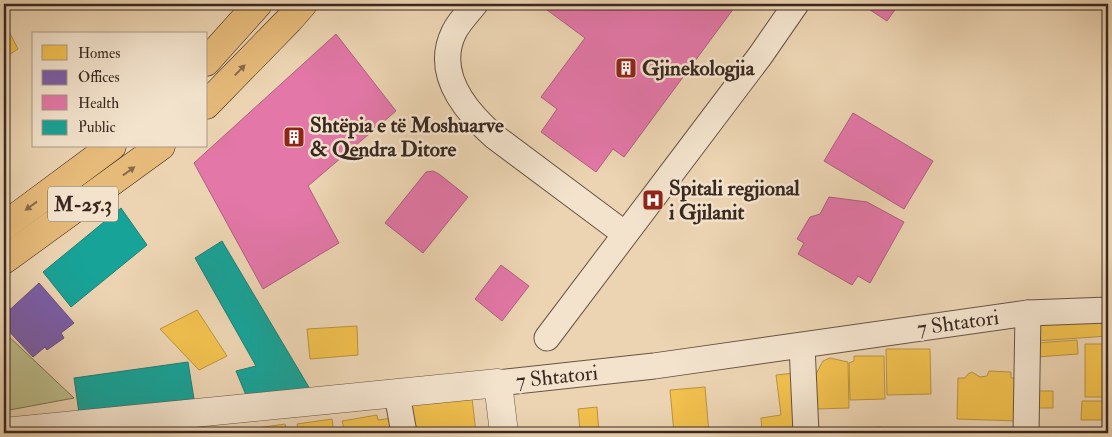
<svg xmlns="http://www.w3.org/2000/svg" width="1112" height="437" font-family="'IM FELL Double Pica',serif">
  <style>
    .green { fill: #bbbc89; stroke: #7a7255 }
    .homes { fill: #f2c14e; stroke: #ba9340 }
    .offices { fill: #7b5ea7; stroke: #674e7f }
    .health { fill: #e377a8; stroke: #b05f80 }
    .public { fill: #17a398; stroke: #217e74 }
    .lines { fill: none; stroke-linecap: round; stroke-linejoin: round }
    .minor-casing { stroke: #665345; stroke-width: 27 }
    .tertiary-casing { stroke: #665345; stroke-width: 29 }
    .primary-casing { stroke: #392821; stroke-width: 29 }
    .minor { stroke: #f3e3cd; stroke-width: 25 }
    .tertiary { stroke: #f3e3cd; stroke-width: 28 }
    .primary { stroke: #e6ba79; stroke-width: 28 }
    .oneway { fill: #876a49 }
    .labels { text-anchor: middle; dominant-baseline: central; stroke-width: 5; stroke-linejoin: round; paint-order: stroke }
    .shield { fill: #f3e3cd; stroke: #716055; stroke-width: 1 }
    .shield-label { font-size: 20px; font-weight: bold; fill: #392821 }
    .poi-label { font-size: 21px; font-weight: bold; fill: #392821; stroke: #f3e3cd; text-anchor: start }
    .street-label { font-size: 21px; fill: #392821; stroke: #f3e3cd }
  </style>
  <rect width="100%" height="100%" fill="#ecd4b2"/>
  <filter id="stains"><feTurbulence type="fractalNoise" baseFrequency=".004" numOctaves="4"/><feColorMatrix values="0 0 0 0 .2 0 0 0 0 .09 0 0 0 0 .02 0 0 0 .5 -.17"/></filter>
  <radialGradient id="worn" r=".72"><stop offset=".6" stop-color="#630" stop-opacity="0"/><stop offset="1" stop-color="#630" stop-opacity=".3"/></radialGradient>
  <polygon class="green" points="4,332 74,398 4,411"/>
  <g class="homes">
    <polygon points="4,22 18,49 4,58"/>
    <polygon points="197,310 227,356 199,370 160,329"/>
    <polygon points="1108,319 1108,336 1036,341 1035,324"/>
    <polygon points="357,326 358,355 310,359 307,329"/>
    <polygon points="1077,340 1078,354 1037,357 1036,343"/>
    <polygon points="1085,344 1104,344 1103,397 1085,397"/>
    <polygon points="886,349 930,349 931,394 887,395"/>
    <polygon points="854,356 884,356 885,399 850,400 849,363 854,361"/>
    <polygon points="830,358 848,362 849,408 817,409 816,374 823,361"/>
    <polygon points="989,371 1011,372 1011,378 1019,378 1018,421 957,419 958,378 965,378 968,374 972,372 980,377 987,376"/>
    <polygon points="795,373 801,433 762,433 761,418 781,415 776,375"/>
    <polygon points="705,387 709,433 674,433 670,390"/>
    <polygon points="1034,391 1053,391 1053,408 1033,408"/>
    <polygon points="472,398 476,433 414,433 411,405"/>
    <polygon points="1082,401 1107,401 1106,420 1081,420"/>
    <polygon points="597,407 599,433 560,433 560,432 580,430 578,409"/>
    <polygon points="377,415 378,420 392,418 395,433 345,433 342,421"/>
    <polygon points="332,419 334,433 299,433 297,424"/>
    <polygon points="285,424 287,433 250,433 250,429"/>
    <polygon points="881,427 881,433 859,433 859,428"/>
    <polygon points="632,429 662,431 662,433 632,433"/>
    <polygon points="249,430 250,433 227,433"/>
    <polygon points="993,430 1018,431 1018,433 993,433"/>
    <polygon points="1031,430 1102,430 1103,433 1031,433"/>
  </g>
  <polygon class="offices" points="39,283 74,323 61,333 64,338 47,350 45,347 33,357 4,326 4,315"/>
  <g class="health">
    <polygon points="539,4 737,4 624,157 613,149 596,172 541,132 557,109 541,97 585,38"/>
    <polygon points="861,4 899,4 887,21"/>
    <polygon points="336,34 396,111 308,186 339,243 263,289 194,163"/>
    <polygon points="853,113 933,161 904,209 824,161"/>
    <polygon points="433,171 439,174 468,197 423,253 385,223 426,172"/>
    <polygon points="829,197 867,202 904,222 870,283 858,276 852,285 798,254 804,243 797,239 810,217 820,214"/>
    <polygon points="501,265 529,286 502,321 475,299"/>
  </g>
  <g class="public">
    <polygon points="121,208 147,245 71,307 43,272"/>
    <polygon points="222,241 310,389 248,400 236,371 256,366 195,258"/>
    <polygon points="188,362 194,399 79,413 74,378"/>
  </g>
  <g class="lines">
    <g class="minor-casing">
      <g id="minor">
        <path d="M 475,4 C 468,13 459,22 454,32 C 434,73 465,111 495,137 L 625,234"/>
        <polyline points="547,338 760,56 796,4"/>
        <polyline points="802,346 806,433"/>
        <polyline points="498,383 654,366 1028,313 1108,310"/>
        <polyline points="397,394 404,433"/>
        <polyline points="1026,433 1028,313"/>
      </g>
    </g>
    <g class="tertiary-casing">
      <polyline id="tertiary" points="4,432 498,383 504,433"/>
    </g>
    <g class="primary-casing">
      <g id="primary">
        <polyline points="206,62 258,4"/>
        <polyline points="206,105 289,20 303,4"/>
        <polyline points="4,226 112,146"/>
        <polyline points="4,260 161,146"/>
      </g>
    </g>
    <use href="#minor" class="minor"/>
    <use href="#tertiary" class="tertiary"/>
    <use href="#primary" class="primary"/>
  </g>
  <defs><path id="oneway-solid" d="M-6-.8H1V-3.2L6.5 0L1 3.2V.8H-6Z" transform="scale(1.25)"/></defs>
  <g class="oneway">
    <use href="#oneway-solid" transform="translate(240 70) rotate(-46)"/>
    <use href="#oneway-solid" transform="translate(129 171) rotate(-36)"/>
    <use href="#oneway-solid" transform="translate(31 206) rotate(144)"/>
  </g>
  <defs>
    <g id="building-square" transform="scale(1.125)"><rect x="-9" y="-9" width="18" height="18" rx="4" fill="#8f2418" stroke="#f3e3cd"/><path d="M-4-6H4V6H1V3H-1V6H-4ZM-2.5-4.3h1.7v1.8h-1.7ZM.8-4.3h1.7v1.8H.8ZM-2.5-1h1.7V.8h-1.7ZM.8-1h1.7V.8H.8Z" fill="#fff"/></g>
    <g id="hospital-square" transform="scale(1.125)"><rect x="-9" y="-9" width="18" height="18" rx="4" fill="#8f2418" stroke="#f3e3cd"/><path d="M-5-5h3v3.5h4V-5h3V5h-3V1.5h-4V5h-3Z" fill="#fff"/></g>
  </defs>
  <g fill-rule="evenodd">
    <use href="#building-square" x="626" y="68"/>
    <use href="#building-square" x="294" y="137"/>
    <use href="#hospital-square" x="653" y="200"/>
  </g>
  <g class="labels">
    <rect class="shield" x="48" y="186.5" width="70" height="35" rx="4"/>
    <g class="shield-label">
      <text x="83" y="204">M-25.3</text>
    </g>
    <g class="poi-label">
      <text x="642" y="68">Gjinekologjia</text>
      <text x="310" y="125">Shtëpia e të Moshuarve<tspan x="310" dy="24">&amp; Qendra Ditore</tspan></text>
      <text x="669" y="188">Spitali regjional<tspan x="669" dy="24">i Gjilanit</tspan></text>
    </g>
    <g class="street-label">
      <text transform="translate(958 323) rotate(-8)">7 Shtatori</text>
      <text transform="translate(557 377) rotate(-6)">7 Shtatori</text>
    </g>
  </g>
  <rect width="1112" height="437" fill="none" stroke="#ecd4b2" stroke-width="20"/>
  <rect x="5" y="5" width="1102" height="427" fill="none" stroke="#392821" stroke-width="2.5"/>
  <rect x="10" y="10" width="1092" height="417" fill="none" stroke="#392821"/>
  <rect x="32" y="32" width="175" height="115" fill="#f3e3cd" stroke="#a99888"/>
  <rect x="42" y="45" width="25" height="15" fill="#f2c14e" stroke="#a99888"/>
  <text x="78" y="58" font-size="15" fill="#392821">Homes</text>
  <rect x="42" y="70" width="25" height="15" fill="#7b5ea7" stroke="#a99888"/>
  <text x="78" y="82" font-size="15" fill="#392821">Offices</text>
  <rect x="42" y="95" width="25" height="15" fill="#e377a8" stroke="#a99888"/>
  <text x="78" y="108" font-size="15" fill="#392821">Health</text>
  <rect x="42" y="120" width="25" height="15" fill="#17a398" stroke="#a99888"/>
  <text x="78" y="132" font-size="15" fill="#392821">Public</text>
  <rect width="100%" height="100%" filter="url(#stains)"/>
  <rect width="100%" height="100%" fill="url(#worn)"/>
</svg>
